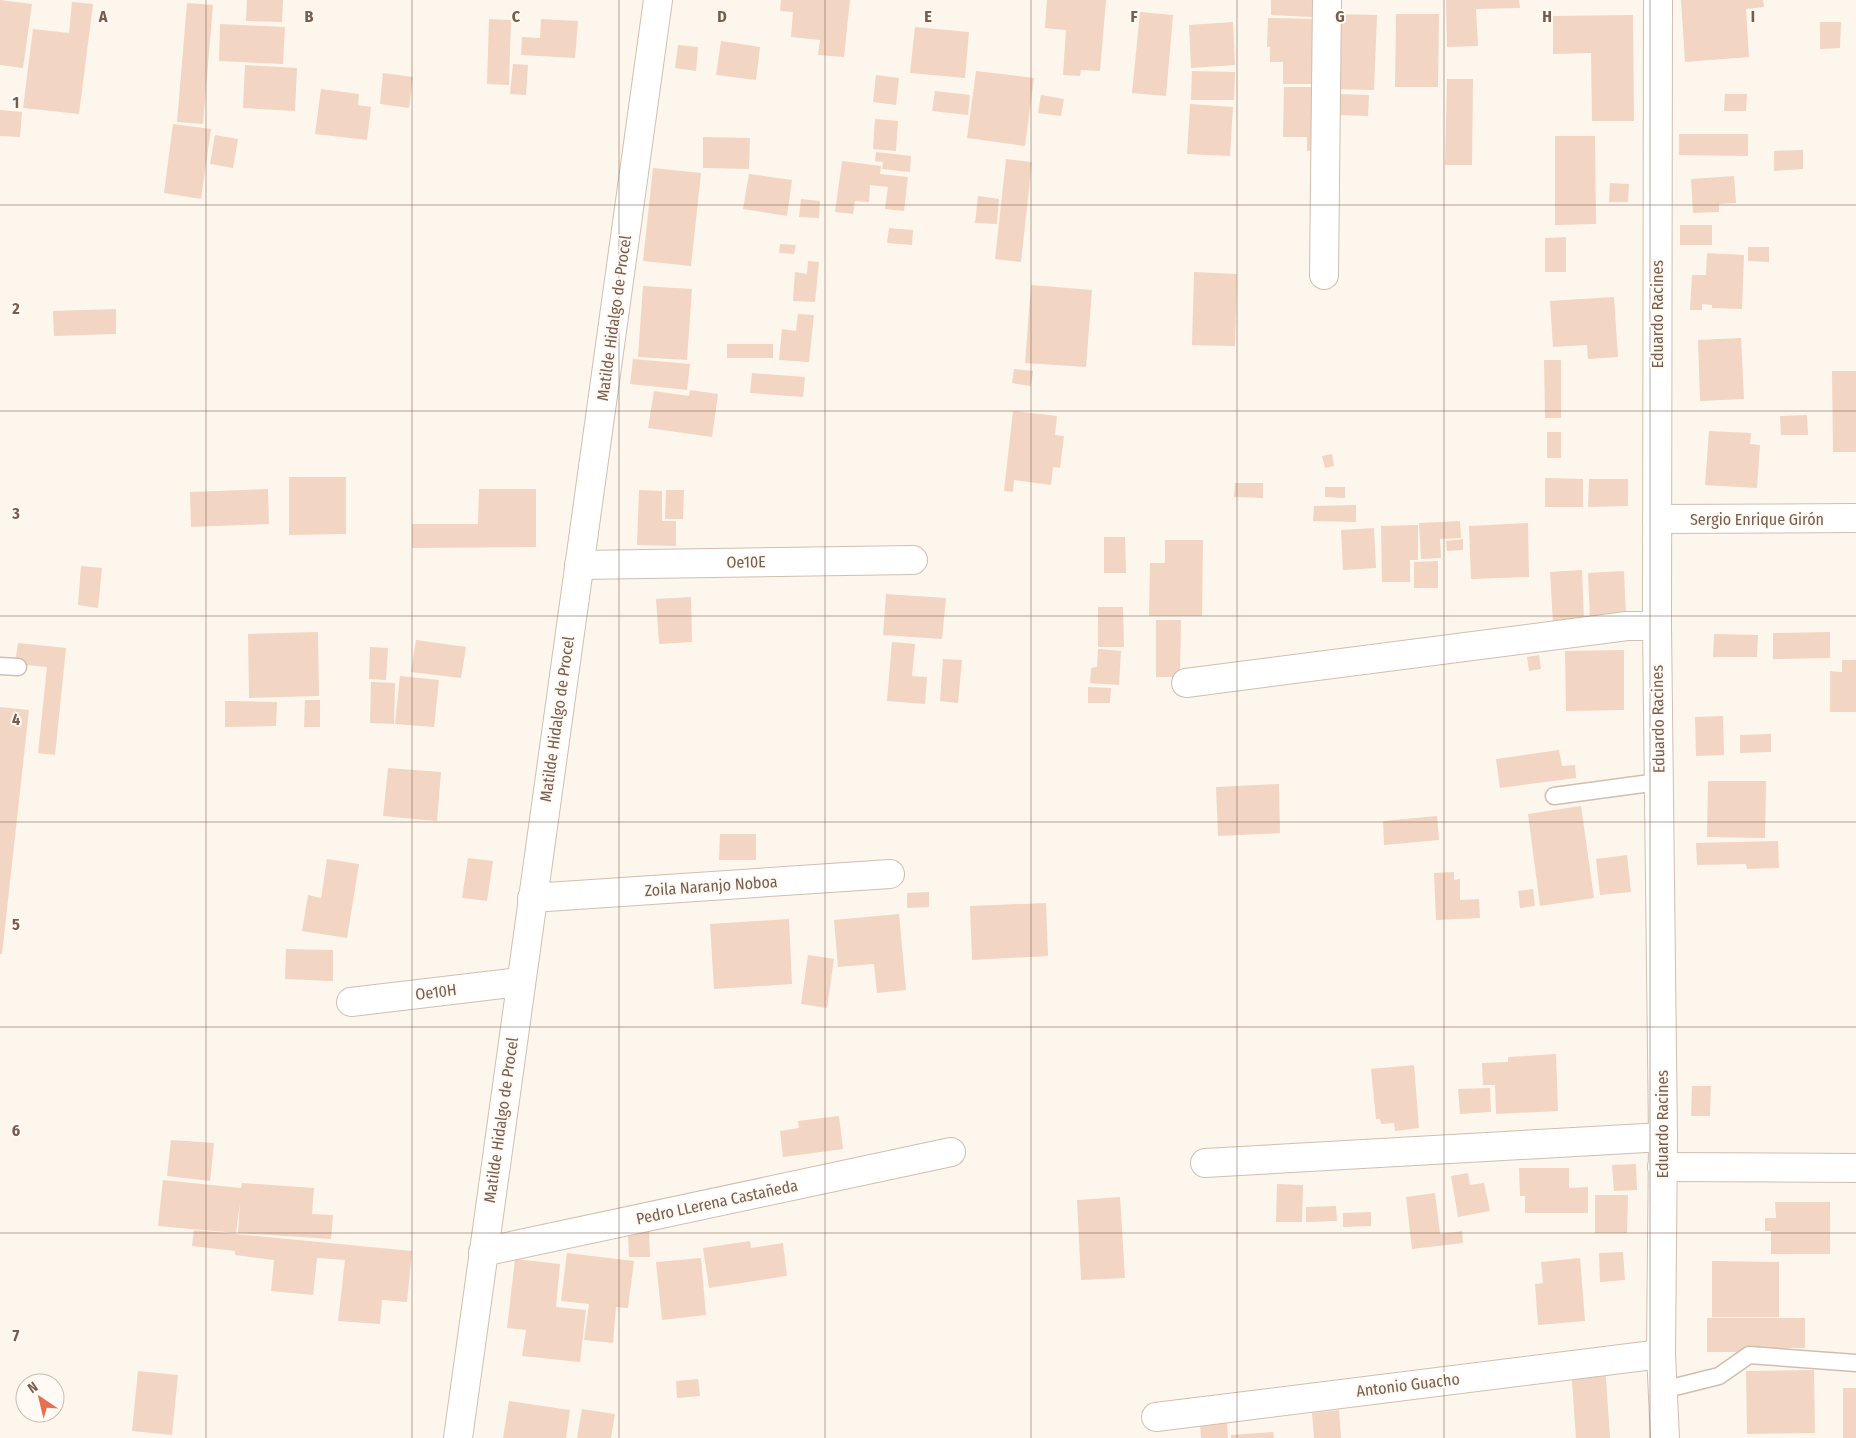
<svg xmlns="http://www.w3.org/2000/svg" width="1856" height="1438" font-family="'Fira Sans Condensed',sans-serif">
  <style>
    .building { fill: #f3d5c3 }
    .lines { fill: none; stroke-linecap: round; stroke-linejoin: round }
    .service-casing { stroke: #d1beb0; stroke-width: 19 }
    .minor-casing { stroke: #d1beb0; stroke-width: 30 }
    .service { stroke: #fff; stroke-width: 16 }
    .minor { stroke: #fff; stroke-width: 28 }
    .grid { fill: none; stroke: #7a5c4d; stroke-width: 1; stroke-opacity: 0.55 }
    .labels { text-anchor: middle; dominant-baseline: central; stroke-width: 4; stroke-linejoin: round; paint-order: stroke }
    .street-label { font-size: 16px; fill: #7a5c4d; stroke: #fffaf3 }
    .grid-label { font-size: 16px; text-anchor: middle; font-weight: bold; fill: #7a5c4d; stroke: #fffaf3; stroke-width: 4; stroke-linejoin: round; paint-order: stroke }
  </style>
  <rect width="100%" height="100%" fill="#fdf6ec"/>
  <g class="building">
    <polygon points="0,0 32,4 23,68 0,65"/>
    <polygon points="247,0 283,0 282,22 246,21"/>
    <polygon points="781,0 850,0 844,57 818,55 820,40 791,37 793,12 780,11"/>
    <polygon points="1047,0 1106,0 1100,71 1081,70 1080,76 1063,75 1066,30 1045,28"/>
    <polygon points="1271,0 1313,0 1312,17 1271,15"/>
    <polygon points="1446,0 1519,0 1520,8 1476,9 1478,46 1447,47"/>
    <polygon points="1681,0 1763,0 1764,7 1746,9 1749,57 1685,62"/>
    <polygon points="72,2 93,4 79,114 23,108 33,29 69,33"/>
    <polygon points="187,3 213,5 203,124 177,122"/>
    <polygon points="1140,12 1173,15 1166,96 1132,93"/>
    <polygon points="1331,14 1377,15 1374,90 1328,89"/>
    <polygon points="1396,14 1439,14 1438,87 1395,87"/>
    <polygon points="1633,15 1634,121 1592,121 1591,53 1553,54 1553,16"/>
    <polygon points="1268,18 1317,19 1316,84 1283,84 1283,62 1270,62 1270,47 1267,47"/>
    <polygon points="489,19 511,20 509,85 487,84"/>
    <polygon points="541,19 578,21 575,58 521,55 522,37 540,38"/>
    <polygon points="1233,22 1235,65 1191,68 1189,25"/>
    <polygon points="1820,22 1841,22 1840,48 1820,49"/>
    <polygon points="220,24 285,27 283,64 219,61"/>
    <polygon points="915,27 969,32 965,78 910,73"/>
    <polygon points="721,41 760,47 756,80 716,75"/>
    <polygon points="678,45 698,47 696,71 675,68"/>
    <polygon points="513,64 528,65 526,95 510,94"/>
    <polygon points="245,65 297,68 295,111 243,108"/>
    <polygon points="976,71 1034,78 1025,146 967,138"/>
    <polygon points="1192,71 1235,72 1234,100 1191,100"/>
    <polygon points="383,73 413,77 409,108 380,104"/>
    <polygon points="876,75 899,78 896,105 873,102"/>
    <polygon points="1447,79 1473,79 1472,165 1445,165"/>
    <polygon points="1284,87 1318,87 1317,150 1307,151 1307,137 1283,137"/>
    <polygon points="321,89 359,94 358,105 371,107 367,140 315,134"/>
    <polygon points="935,91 970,95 968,115 932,111"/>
    <polygon points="1337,94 1369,95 1368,116 1336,115"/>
    <polygon points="1725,94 1747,94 1746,111 1724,111"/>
    <polygon points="1041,95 1064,99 1061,116 1038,113"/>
    <polygon points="1190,104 1233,107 1230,156 1187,154"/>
    <polygon points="0,110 22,112 20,137 0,136"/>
    <polygon points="875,119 898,121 896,151 873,149"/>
    <polygon points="173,124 211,129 201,199 164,193"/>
    <polygon points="1679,134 1748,134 1748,156 1679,155"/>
    <polygon points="215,135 238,139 233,168 210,164"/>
    <polygon points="1555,136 1595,136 1596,224 1555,225"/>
    <polygon points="703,137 750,138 749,169 703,168"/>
    <polygon points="1803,150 1803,169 1774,171 1774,151"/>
    <polygon points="876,152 911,156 910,172 882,169 883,162 875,161"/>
    <polygon points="1006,159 1032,162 1021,262 995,259"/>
    <polygon points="842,161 881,166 880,174 908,177 904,211 885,209 888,187 870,185 869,202 855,201 853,214 835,212"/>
    <polygon points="653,168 701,173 691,266 643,261"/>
    <polygon points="749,174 792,180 787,216 743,209"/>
    <polygon points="1734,176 1736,203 1719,204 1719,212 1693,213 1691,179"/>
    <polygon points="1610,183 1629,184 1628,202 1609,202"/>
    <polygon points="978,196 999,199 997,224 975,223"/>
    <polygon points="801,199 820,201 819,218 799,217"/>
    <rect x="1680" y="225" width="32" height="20"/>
    <polygon points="889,228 913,230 912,245 887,243"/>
    <polygon points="1566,237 1566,272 1545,272 1545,238"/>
    <polygon points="780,244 796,245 794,254 779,253"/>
    <polygon points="1748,247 1769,247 1769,262 1748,261"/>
    <polygon points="1707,253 1744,255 1742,309 1712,308 1712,305 1702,304 1702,310 1690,310 1692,275 1706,275"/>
    <polygon points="808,261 819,262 815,302 793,301 795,272 807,274"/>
    <polygon points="1194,272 1237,274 1235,346 1192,345"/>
    <polygon points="1031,285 1092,290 1086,367 1025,363"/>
    <polygon points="643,286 692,289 687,360 638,357"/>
    <polygon points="1614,297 1618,357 1588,359 1587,345 1553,347 1550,301"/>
    <polygon points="116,309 116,334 54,336 53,311"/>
    <polygon points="798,314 814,315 809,362 779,360 782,329 796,331"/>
    <polygon points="1741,338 1744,399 1700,401 1698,340"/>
    <rect x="727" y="344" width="46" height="14"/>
    <polygon points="633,359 690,364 687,390 630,384"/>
    <polygon points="1544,360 1561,360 1561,418 1545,418"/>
    <polygon points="1014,369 1033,371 1031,386 1012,383"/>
    <polygon points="1832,371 1856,371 1856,452 1833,452"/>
    <polygon points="752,373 805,377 803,397 750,393"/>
    <polygon points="690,390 718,394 712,437 648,428 654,391 689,396"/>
    <polygon points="1013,411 1057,416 1055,435 1064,436 1060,468 1053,467 1051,485 1014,480 1013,492 1004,491"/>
    <polygon points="1807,415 1808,435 1781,435 1780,416"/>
    <polygon points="1709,431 1751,433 1750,444 1760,445 1757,488 1705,485"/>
    <rect x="1547" y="432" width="14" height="26"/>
    <polygon points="1332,454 1334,466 1325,468 1322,456"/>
    <polygon points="289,477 346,477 346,534 289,535"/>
    <polygon points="1545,478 1583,479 1583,507 1545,507"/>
    <polygon points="1589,479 1628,479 1628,506 1588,507"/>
    <polygon points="1235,483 1263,483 1263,498 1234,497"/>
    <polygon points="1325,487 1345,487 1345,498 1325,497"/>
    <polygon points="268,489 269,524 191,527 190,492"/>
    <polygon points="479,489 536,489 536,547 412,548 412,524 478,524"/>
    <polygon points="639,490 662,491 662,521 676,521 676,546 637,545"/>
    <polygon points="666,490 684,490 683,519 665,519"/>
    <polygon points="1356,505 1356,522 1313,521 1314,506"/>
    <polygon points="1460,521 1461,538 1440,539 1441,558 1421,559 1419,523"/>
    <polygon points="1528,523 1529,577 1471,579 1469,526"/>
    <polygon points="1418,525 1418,560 1410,560 1410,582 1382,582 1381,526"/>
    <polygon points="1374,528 1376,568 1343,570 1341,530"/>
    <polygon points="1104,537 1125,537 1126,573 1104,573"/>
    <polygon points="1463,539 1463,550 1447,551 1446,541"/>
    <polygon points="1165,540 1203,540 1202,616 1149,616 1150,563 1165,563"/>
    <polygon points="1438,561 1438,588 1414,588 1414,562"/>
    <polygon points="81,566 102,568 98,608 78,605"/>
    <polygon points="1582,570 1584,620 1553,622 1550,572"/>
    <polygon points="1624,571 1626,618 1590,620 1588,573"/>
    <polygon points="886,594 946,598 942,639 883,635"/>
    <polygon points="691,597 692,642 659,644 656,599"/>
    <polygon points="1098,607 1123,607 1124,647 1098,647"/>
    <polygon points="1156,620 1181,620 1180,677 1156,677"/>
    <polygon points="318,632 319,696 249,698 248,634"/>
    <polygon points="1830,632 1830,658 1773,659 1773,633"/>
    <polygon points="1714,634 1758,635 1757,657 1713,657"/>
    <polygon points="416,640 466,647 461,678 411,672"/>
    <polygon points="892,642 915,644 912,676 927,677 925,704 887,701"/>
    <polygon points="18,643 66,648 55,755 38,753 47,667 15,664"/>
    <polygon points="370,647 388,648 386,680 369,679"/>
    <polygon points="1098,649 1121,651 1119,685 1090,683 1091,668 1097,667"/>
    <polygon points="1624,650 1624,710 1566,711 1565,651"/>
    <polygon points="1539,655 1541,669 1529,671 1527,657"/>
    <polygon points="943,659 962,660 958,703 940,701"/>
    <polygon points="1842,660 1856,660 1856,712 1830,712 1830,671 1842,672"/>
    <polygon points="400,676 439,680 434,727 395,724"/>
    <polygon points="371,682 395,683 394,724 370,723"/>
    <polygon points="1088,687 1111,688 1110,703 1088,703"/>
    <polygon points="305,700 320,700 320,727 304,727"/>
    <polygon points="225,701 277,702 276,726 225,727"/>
    <polygon points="0,707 29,710 2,954 0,954"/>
    <polygon points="1723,716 1724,755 1696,756 1695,717"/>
    <polygon points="1771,734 1771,752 1740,753 1740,735"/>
    <polygon points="1559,750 1562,766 1575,765 1576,778 1500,788 1496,759"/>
    <polygon points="388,768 441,772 437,821 383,816"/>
    <polygon points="1708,781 1766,781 1765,838 1707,837"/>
    <polygon points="1279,784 1280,833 1218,836 1216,787"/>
    <polygon points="1581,806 1594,898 1540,906 1528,814"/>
    <polygon points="1437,816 1439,840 1384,845 1383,821"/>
    <polygon points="720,834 756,834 756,860 719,860"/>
    <polygon points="1778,841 1779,868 1747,869 1746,864 1697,865 1696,843"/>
    <polygon points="1627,855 1631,892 1600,895 1596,859"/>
    <polygon points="468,858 493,861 487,901 462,898"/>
    <polygon points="327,859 359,864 347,938 302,931 308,895 321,898"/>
    <polygon points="1454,872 1454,880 1460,879 1460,900 1479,899 1480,918 1436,920 1434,873"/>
    <polygon points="1533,889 1535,906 1520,908 1518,891"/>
    <polygon points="929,892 929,907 907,908 907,893"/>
    <polygon points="1046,903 1048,956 972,960 970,906"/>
    <polygon points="899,914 906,990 877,993 874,964 838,967 834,920"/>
    <polygon points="789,919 792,984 714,989 710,924"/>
    <polygon points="286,949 333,950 333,981 285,979"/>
    <polygon points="808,955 834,959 827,1008 801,1004"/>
    <polygon points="1556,1054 1558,1111 1496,1114 1495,1085 1483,1085 1482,1063 1508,1062 1508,1057"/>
    <polygon points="1414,1065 1419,1128 1395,1131 1394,1123 1381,1124 1380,1119 1376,1119 1371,1069"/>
    <polygon points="1692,1086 1711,1086 1710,1116 1691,1116"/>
    <polygon points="1490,1088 1491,1112 1460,1114 1458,1089"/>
    <polygon points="839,1116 843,1149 783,1157 780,1131 799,1128 798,1121"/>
    <polygon points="171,1140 214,1143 210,1181 167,1176"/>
    <polygon points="1636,1164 1637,1190 1614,1191 1612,1165"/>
    <polygon points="1519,1168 1569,1168 1569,1188 1588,1187 1588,1213 1525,1213 1525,1196 1520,1196"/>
    <polygon points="1468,1173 1470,1185 1484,1183 1490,1211 1458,1217 1451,1176"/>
    <polygon points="163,1180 241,1188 242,1183 314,1188 312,1214 333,1215 331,1239 238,1233 240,1203 236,1233 158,1226"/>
    <polygon points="1277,1184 1303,1185 1302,1222 1276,1222"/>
    <polygon points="1435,1193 1440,1234 1462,1231 1463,1243 1412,1249 1406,1197"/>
    <polygon points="1595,1195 1628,1195 1627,1233 1595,1233"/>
    <polygon points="1120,1197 1125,1278 1081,1280 1077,1200"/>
    <polygon points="1775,1202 1830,1202 1830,1254 1771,1254 1771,1231 1765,1231 1765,1218 1776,1218"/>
    <polygon points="1336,1206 1337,1221 1306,1222 1306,1207"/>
    <polygon points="1371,1212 1371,1226 1343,1227 1343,1213"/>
    <polygon points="194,1230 412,1251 407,1302 382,1300 380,1324 338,1321 345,1260 317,1258 313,1295 271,1291 274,1260 235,1255 235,1251 192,1246"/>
    <polygon points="649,1232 650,1257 629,1257 628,1233"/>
    <polygon points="750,1241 751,1248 783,1243 787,1276 709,1288 703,1248"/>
    <polygon points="1623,1252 1625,1280 1600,1282 1599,1253"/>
    <polygon points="567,1253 634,1261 628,1308 616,1307 613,1343 584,1340 589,1304 561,1301"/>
    <polygon points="701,1258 706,1315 662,1320 656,1262"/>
    <polygon points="1580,1258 1585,1321 1538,1325 1535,1284 1543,1283 1541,1262"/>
    <polygon points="515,1259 560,1264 556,1307 586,1310 580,1362 522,1356 526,1330 507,1328"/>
    <polygon points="1712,1261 1779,1262 1779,1317 1712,1317"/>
    <polygon points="1707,1318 1805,1318 1805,1348 1752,1348 1752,1352 1707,1352"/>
    <polygon points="1605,1364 1610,1438 1576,1438 1571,1367"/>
    <polygon points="1814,1370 1815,1433 1747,1434 1746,1371"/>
    <polygon points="138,1371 178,1375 172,1435 132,1431"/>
    <polygon points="698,1379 700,1396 677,1398 676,1381"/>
    <rect x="1843" y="1388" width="13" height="50"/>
    <polygon points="509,1401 570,1410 566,1438 503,1438"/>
    <polygon points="582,1409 615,1414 611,1438 577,1438"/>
    <polygon points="1339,1410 1341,1438 1314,1438 1312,1413"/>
    <polygon points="1227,1422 1228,1438 1201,1438 1200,1423"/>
    <polygon points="1273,1432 1274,1438 1231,1438 1231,1435"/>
  </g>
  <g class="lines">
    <g class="service-casing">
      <g id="service">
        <polyline points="0,666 18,667"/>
        <polyline points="1554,796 1658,782"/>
        <polyline points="1663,1390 1719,1376 1749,1355 1856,1363"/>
      </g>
    </g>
    <g class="minor-casing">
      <g id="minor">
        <polyline points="1658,0 1657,626 1663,1137 1661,1354 1665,1438"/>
        <polyline points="1324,275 1327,0"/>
        <polyline points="1657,519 1856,518"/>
        <polyline points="579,565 913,560"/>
        <polyline points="1186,683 1627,626 1657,626"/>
        <polyline points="532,898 890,874"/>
        <polyline points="351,1002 520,982"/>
        <polyline points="1205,1163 1663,1137"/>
        <polyline points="1662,1167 1856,1168"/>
        <polyline points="483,1252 951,1152"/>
        <polyline points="1156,1417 1661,1354"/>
        <polyline points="458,1438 658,0"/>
      </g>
    </g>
    <use href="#service" class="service"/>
    <use href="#minor" class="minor"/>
  </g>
  <path class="grid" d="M 206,0 L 206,1438M 412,0 L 412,1438M 619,0 L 619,1438M 825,0 L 825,1438M 1031,0 L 1031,1438M 1237,0 L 1237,1438M 1444,0 L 1444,1438M 1650,0 L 1650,1438M 0,205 L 1856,205M 0,411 L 1856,411M 0,616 L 1856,616M 0,822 L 1856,822M 0,1027 L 1856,1027M 0,1233 L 1856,1233"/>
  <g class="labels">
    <g class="street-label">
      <text transform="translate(1657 314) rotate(-90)">Eduardo Racines</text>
      <text transform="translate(614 318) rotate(-82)">Matilde Hidalgo de Procel</text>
      <text x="1757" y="519">Sergio Enrique Girón</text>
      <text transform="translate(746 562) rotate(-1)">Oe10E</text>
      <text transform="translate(557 719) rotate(-82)">Matilde Hidalgo de Procel</text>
      <text transform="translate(1658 719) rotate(-91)">Eduardo Racines</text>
      <text transform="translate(711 886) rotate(-4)">Zoila Naranjo Noboa</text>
      <text transform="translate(436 992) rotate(-7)">Oe10H</text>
      <text transform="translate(501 1120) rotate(-82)">Matilde Hidalgo de Procel</text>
      <text transform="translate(1662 1124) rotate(-90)">Eduardo Racines</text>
      <text transform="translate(717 1202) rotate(-12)">Pedro LLerena Castañeda</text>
      <text transform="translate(1408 1385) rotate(-7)">Antonio Guacho</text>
    </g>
  </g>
  <g class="grid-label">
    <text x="103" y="22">A</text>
    <text x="309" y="22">B</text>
    <text x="516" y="22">C</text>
    <text x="722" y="22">D</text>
    <text x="928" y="22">E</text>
    <text x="1134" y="22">F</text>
    <text x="1340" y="22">G</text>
    <text x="1547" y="22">H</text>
    <text x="1753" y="22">I</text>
    <text x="16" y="108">1</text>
    <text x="16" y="314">2</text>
    <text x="16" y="519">3</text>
    <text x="16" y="725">4</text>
    <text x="16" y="930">5</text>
    <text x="16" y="1136">6</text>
    <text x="16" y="1341">7</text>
  </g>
  <g transform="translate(40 1398) rotate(325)"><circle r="24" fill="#fffaf3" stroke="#cabbb1"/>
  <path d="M0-4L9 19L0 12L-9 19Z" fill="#e76f51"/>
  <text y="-8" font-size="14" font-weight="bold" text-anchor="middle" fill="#7a5c4d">N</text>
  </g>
</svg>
